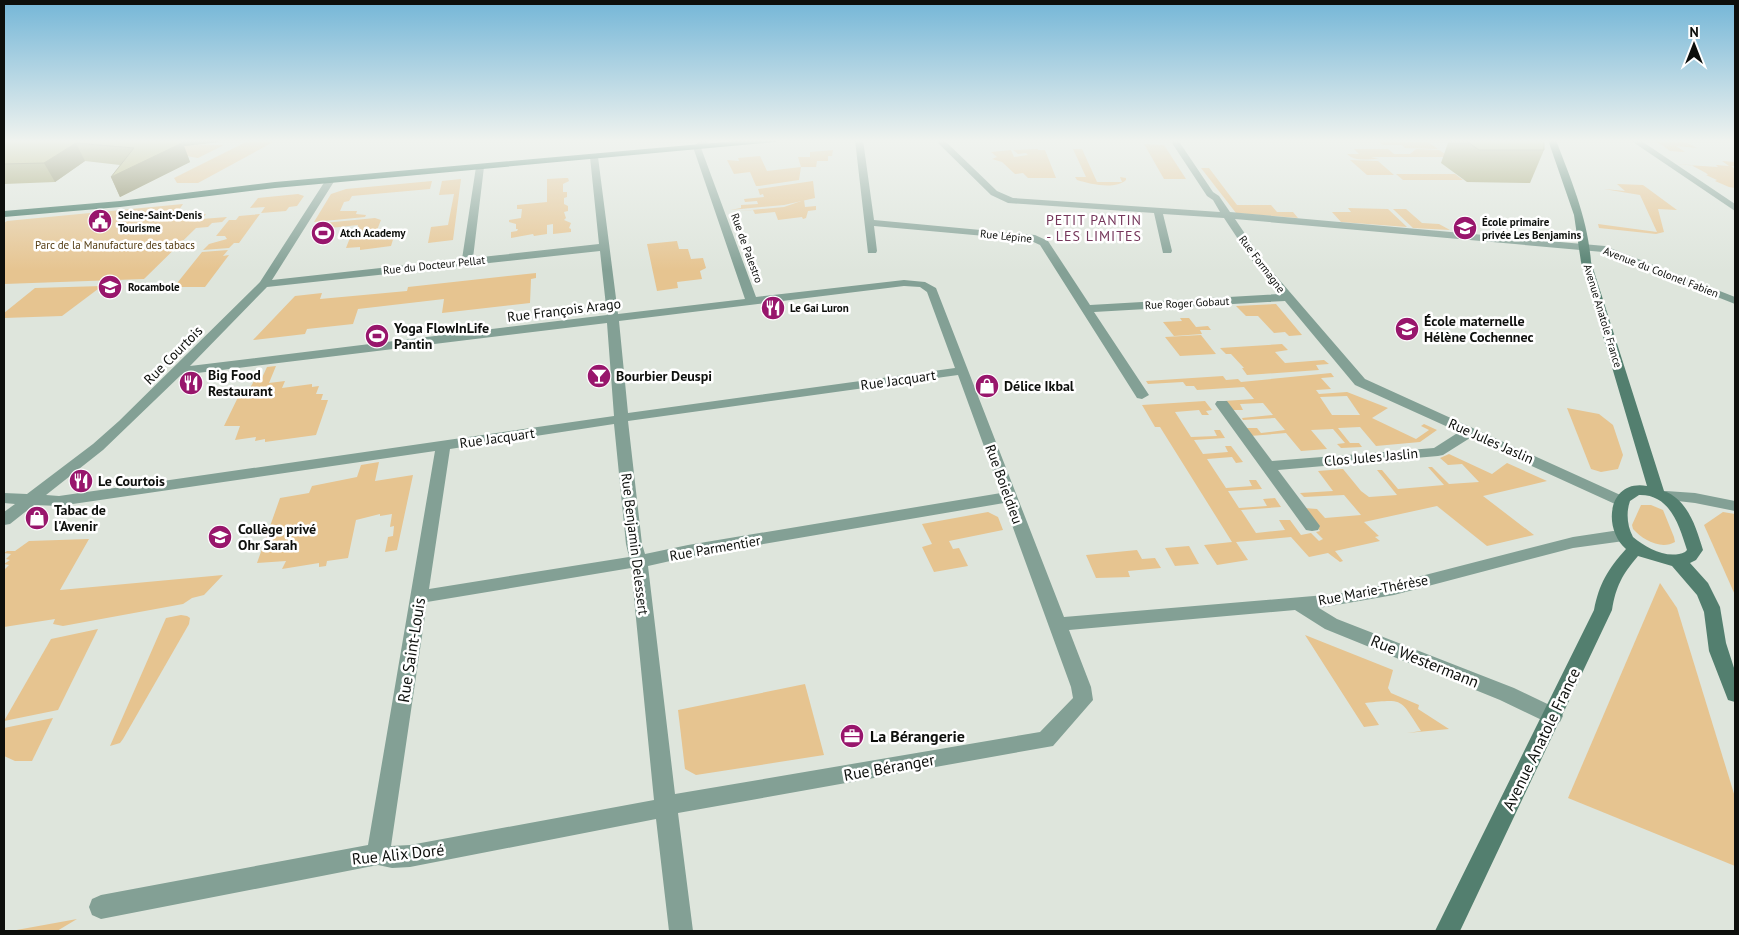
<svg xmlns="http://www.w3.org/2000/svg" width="1739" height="935" font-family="'PT Sans',sans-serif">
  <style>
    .green { fill: #e6c490; fill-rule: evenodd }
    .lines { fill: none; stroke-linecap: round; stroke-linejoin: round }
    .street { fill: #83a095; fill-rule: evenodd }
    .secondary { fill: #537f6f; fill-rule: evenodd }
    .primary { fill: #2e6855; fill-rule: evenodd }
    .wall { fill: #9c9d68 }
    .shaded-wall { fill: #7f7f55 }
    .building { fill: #b5b679; stroke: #7f7f55 }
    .labels { text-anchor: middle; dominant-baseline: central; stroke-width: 5; stroke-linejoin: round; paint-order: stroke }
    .far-poi-label { font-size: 11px; font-weight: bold; fill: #0d0f0c; stroke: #fff; text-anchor: start }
    .far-street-label { font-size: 11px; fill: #0d0f0c; stroke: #fff }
    .far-park-label { font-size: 11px; fill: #533b11; stroke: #fff }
    .far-quarter-label { font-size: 14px; letter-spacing: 1px; fill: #75365a; stroke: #fff }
    .street-label { font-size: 14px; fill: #0d0f0c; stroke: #fff }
    .poi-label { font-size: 14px; font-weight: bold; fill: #0d0f0c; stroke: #fff; text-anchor: start }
    .near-street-label { font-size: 16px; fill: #0d0f0c; stroke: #fff }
    .near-poi-label { font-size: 16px; font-weight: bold; fill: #0d0f0c; stroke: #fff; text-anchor: start }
  </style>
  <rect width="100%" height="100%" fill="#dee5dc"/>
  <g class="green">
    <polygon points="250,140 277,140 198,183 177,183 174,178"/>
    <polygon points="1656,140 1682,140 1697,148 1676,146 1685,152 1670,151 1662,145 1654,141"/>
    <polygon points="1378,141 1428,142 1438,149 1405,148 1402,145 1383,145"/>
    <polygon points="159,144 224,145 198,158 147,149"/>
    <polygon points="1144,144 1164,145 1186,179 1164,179"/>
    <polygon points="1038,149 1038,150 1045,150 1056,178 1028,178 1023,173 1015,174 1002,162 992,159 997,157 991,152 1011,150 1014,157 1028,155 1026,153 1018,154 1013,150"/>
    <path d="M 1073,149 L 1082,149 L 1097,182 L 1122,182 L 1120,177 L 1126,178 L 1126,180 C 1115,190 1090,184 1077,180 L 1075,177 L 1086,177 Z"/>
    <path d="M 1354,149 L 1388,149 L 1394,154 L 1410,154 L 1416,149 L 1439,150 L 1450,157 L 1371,157 L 1379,159 C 1368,159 1355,162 1347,154 L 1359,154 Z"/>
    <polygon points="833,150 832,156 828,156 828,161 817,161 816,167 801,167 799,180 759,186 756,186 750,172 734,174 727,160 739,161 738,158 760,156 767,171 801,167 798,157 810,157 810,152"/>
    <polygon points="1350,160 1378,161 1394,175 1367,175"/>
    <polygon points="1722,161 1735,162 1735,166 1731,166 1735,169 1735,188 1729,187 1715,181 1717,180 1706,175 1708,175 1706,173 1691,165 1671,164 1718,167 1716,165 1729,166"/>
    <polygon points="1201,168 1209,168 1237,205 1271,205 1277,212 1293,212 1298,218 1236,213"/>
    <polygon points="1396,174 1455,174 1463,180 1403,180"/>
    <polygon points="565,178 568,178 569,181 563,184 563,192 567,192 567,197 564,198 564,204 568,206 568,211 564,212 566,218 564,220 571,223 569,228 571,229 571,232 553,234 553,224 547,225 547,234 534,236 533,234 511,238 511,232 517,231 518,229 516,229 516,224 509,222 509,220 521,218 522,209 517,209 517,205 547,202 547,179"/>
    <polygon points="461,179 453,240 428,243 431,227 448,225 454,194 439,195 442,181"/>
    <polygon points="432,181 430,189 352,196 349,201 344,202 340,211 357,211 356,214 366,215 365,217 314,222 331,194 346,189"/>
    <polygon points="813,181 815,198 784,205 730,210 741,208 741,205 758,204 757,201 745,202 744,199 764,197 763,194 760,195 758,189"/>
    <polygon points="1617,184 1643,185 1677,210 1658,209 1664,232 1656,234 1599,228 1598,224 1657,232 1640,195 1604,189 1625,191"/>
    <polygon points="298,194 304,196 297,206 289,207 286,211 261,213 265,207 250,208 258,198"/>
    <polygon points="804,200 805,207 816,206 816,210 808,211 806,218 803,219 802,217 778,220 775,212 755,214 753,210 730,212 784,207"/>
    <polygon points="183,204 179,210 181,212 175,212 171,217 206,214 202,219 227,217 222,222 212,223 208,227 196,228 144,279 4,284 4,223 7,221"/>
    <polygon points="1348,208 1388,209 1407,227 1341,222 1332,212 1351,212"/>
    <polygon points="1393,209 1406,209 1422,223 1439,224 1450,230 1413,228"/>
    <polygon points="260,214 239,243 234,243 229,248 203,250 209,244 227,239 225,236 216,236 229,220 236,220 239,216"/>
    <polygon points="375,218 381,220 377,230 396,230 391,246 360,250 360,247 346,248 353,230 357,230 358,225 321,229 324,223"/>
    <polygon points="677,241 679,249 688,249 691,259 703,258 706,268 700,271 702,279 677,282 678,288 657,291 647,244"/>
    <polygon points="228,250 223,256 229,255 205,287 174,287 202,252"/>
    <polygon points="536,273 536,278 531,279 530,303 442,313 444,299 358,309 353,324 307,329 305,334 253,340 295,296 322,293 320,299 407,291 408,287"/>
    <polygon points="102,286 62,316 4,318 4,313 35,288"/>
    <polygon points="1276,304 1302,335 1289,336 1285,332 1274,333 1258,316 1246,316 1236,306"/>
    <polygon points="1180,318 1189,318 1196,327 1208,326 1211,330 1200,330 1202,334 1174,336 1163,322 1182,321"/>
    <polygon points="1201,335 1216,354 1180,356 1165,337"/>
    <polygon points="1282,344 1288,350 1275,352 1285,363 1324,360 1329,364 1316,365 1319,370 1247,375 1242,368 1244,368 1231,354 1226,354 1220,348"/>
    <polygon points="276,366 269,383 285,381 282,388 312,384 312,387 319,386 316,394 323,394 321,400 328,400 316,435 265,442 265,439 255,441 256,437 235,440 240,426 224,426 242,389 250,388 254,381 261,380 267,367"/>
    <path d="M 1331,373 L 1334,377 L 1321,378 L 1331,389 L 1316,390 L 1319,394 L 1347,392 L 1388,408 L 1372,418 L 1416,439 L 1429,430 L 1421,426 L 1424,424 L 1437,430 L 1420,442 L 1376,446 L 1360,427 L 1338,428 L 1350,443 L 1359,443 L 1362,447 L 1341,448 L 1337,444 L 1345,443 L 1333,429 L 1311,430 L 1327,449 L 1301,451 L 1286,433 L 1250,436 L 1245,428 L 1257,428 L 1261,433 L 1285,430 L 1275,418 L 1243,420 L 1242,418 L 1273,415 L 1263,403 L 1240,404 L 1243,410 L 1231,410 L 1224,401 L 1254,399 L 1244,387 L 1197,390 L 1194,386 L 1186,386 L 1183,382 L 1148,384 L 1146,381 L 1223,376 L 1226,380 L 1238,379 L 1241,382 ZM 1347,396 L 1360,415 L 1332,415 L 1320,397 Z"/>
    <polygon points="1205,401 1212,410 1206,411 1209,415 1202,415 1199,410 1175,412 1191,437 1217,436 1214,430 1220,430 1225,438 1194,440 1203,454 1228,452 1225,446 1231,446 1243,462 1236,463 1232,457 1207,459 1226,488 1252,486 1249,480 1256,480 1262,489 1228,491 1239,508 1267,506 1263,499 1275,498 1281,507 1241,510 1256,533 1285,530 1279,520 1290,520 1301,535 1311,533 1319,541 1323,539 1316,532 1320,531 1304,508 1317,509 1325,518 1361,515 1344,495 1304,497 1300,493 1333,491 1318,471 1343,469 1361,491 1369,497 1397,495 1377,470 1382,470 1398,489 1444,485 1428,467 1432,467 1449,484 1479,482 1462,464 1448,465 1440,458 1449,454 1492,474 1507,463 1547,481 1483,496 1534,535 1487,546 1437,506 1364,522 1379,536 1375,537 1380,541 1335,551 1343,561 1340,562 1328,553 1309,557 1291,537 1236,542 1248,560 1217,565 1204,545 1232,542 1160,427 1155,427 1142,405"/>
    <polygon points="1567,408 1599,414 1613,425 1623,455 1618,469 1601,472 1591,469"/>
    <polygon points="379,462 375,481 413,475 397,550 385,552 388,537 393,536 394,526 390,527 392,514 380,516 380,514 356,520 348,558 327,561 326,566 319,567 319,563 282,569 286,561 257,563 280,498 309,493 312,486 357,477 361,465"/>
    <path d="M 1641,505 L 1651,505 L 1663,510 L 1674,537 L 1675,542 C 1661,550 1643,540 1633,529 L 1632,525 Z"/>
    <polygon points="988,512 998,517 1003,530 949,541 953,549 959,548 968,566 934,572 922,547 932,544 922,524"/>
    <polygon points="1723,512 1735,514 1735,595 1704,525"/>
    <polygon points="89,539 60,590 223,575 204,595 192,598 183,604 63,626 53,624 55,619 4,627 4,570 9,565 4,564 10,560 6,559 11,554 4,553 7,551 15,551 29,541"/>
    <polygon points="1189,546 1199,564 1175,566 1165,548"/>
    <polygon points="1137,550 1142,559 1155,558 1161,568 1128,571 1130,577 1096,578 1086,555"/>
    <polygon points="1660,583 1677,608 1735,797 1735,866 1568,798"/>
    <polygon points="181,615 187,616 190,618 189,624 123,739 120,743 110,746 166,618"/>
    <polygon points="98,629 58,710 4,721 51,639"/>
    <path d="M 1305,635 L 1393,670 L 1388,688 L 1391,693 L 1419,705 L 1418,709 L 1449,729 L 1407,733 L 1421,731 C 1399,698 1405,699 1365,703 L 1379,725 L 1364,727 Z"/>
    <polygon points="805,684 824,755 696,775 685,769 678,710"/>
    <polygon points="53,718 32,761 15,761 4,756 4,728"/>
    <polygon points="77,919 57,931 11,931"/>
  </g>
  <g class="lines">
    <g class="street">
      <path d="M 701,140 L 711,140 L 701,148 L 756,297 L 904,280 L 925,282 L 936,288 L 1064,617 L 1337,594 L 1394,583 L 1573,537 L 1613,531 L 1630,532 L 1632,536 L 1630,540 L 1624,541 L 1573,548 L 1394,595 L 1319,608 L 1337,619 L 1514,688 L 1560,710 L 1563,716 L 1560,722 L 1553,724 L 1546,722 L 1500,700 L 1325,629 L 1295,610 L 1069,630 L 1091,687 L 1093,700 L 1053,746 L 678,813 L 693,931 L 669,931 L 656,819 L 410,867 L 392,868 L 378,865 L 101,919 L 92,915 L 89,907 L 92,899 L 101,895 L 368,845 L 435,451 L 59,506 L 34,505 L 10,524 L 4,525 L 4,512 L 15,504 L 4,503 L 4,493 L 27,494 L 93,444 L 119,421 L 260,282 L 327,178 L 330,177 L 335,180 L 272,280 L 462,259 L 476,167 L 480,164 L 484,167 L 473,258 L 599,244 L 590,157 L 594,154 L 598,157 L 618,314 L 745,299 L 693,147 ZM 600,251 L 607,315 L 190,366 L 267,287 ZM 904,286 L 920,287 L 927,292 L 955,368 L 628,413 L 619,321 ZM 607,323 L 614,416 L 59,496 L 46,495 L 103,450 L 181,375 ZM 958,375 L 1001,493 L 688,545 L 645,554 L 642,544 L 628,421 ZM 614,424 L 626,544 L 629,557 L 429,589 L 450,449 ZM 1004,503 L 1071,687 L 1073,698 L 1040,732 L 675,794 L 648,566 L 688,557 ZM 631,568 L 654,800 L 410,845 L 391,846 L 427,602 Z"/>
      <polygon points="855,140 863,140 874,220 1035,235 1048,241 1090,305 1279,294 1256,266 1224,218 1163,214 1172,251 1171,253 1163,253 1154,213 1008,203 991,195 935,140 944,140 997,191 1013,198 1220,212 1213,200 1207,196 1170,140 1178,140 1213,192 1219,196 1230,212 1605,246 1735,297 1735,304 1603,252 1235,219 1264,262 1365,379 1627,498 1629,501 1627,504 1615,504 1470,438 1443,455 1438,456 1278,470 1320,526 1318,530 1312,531 1306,530 1217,407 1215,404 1217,401 1227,401 1272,461 1434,448 1459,432 1355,385 1285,301 1094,312 1149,395 1142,399 1137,398 1040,245 1029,240 874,226 877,251 876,253 868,253"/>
      <polygon points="1630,140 1640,140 1735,204 1735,211"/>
      <polygon points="1666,491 1695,493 1735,501 1735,511 1695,503 1660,499 1658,496 1660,493"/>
    </g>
    <path class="secondary" d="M 1548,140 L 1556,140 C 1571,180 1588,219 1591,262 L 1664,491 C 1688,500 1696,527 1703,550 L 1696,560 L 1690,563 L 1708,583 L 1720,607 L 1726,643 L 1735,671 L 1735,702 L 1728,700 L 1709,651 L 1704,612 L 1697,595 L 1672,566 L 1638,556 C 1622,575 1616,586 1612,610 L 1460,931 L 1435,931 L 1594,610 C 1599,584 1608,569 1626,549 C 1602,528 1608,479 1647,486 L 1581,262 L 1574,215 ZM 1639,495 C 1670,494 1679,525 1687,550 L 1685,552 C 1668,560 1646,548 1633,537 C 1627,526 1626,512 1630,501 Z"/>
    <polygon class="primary" points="746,140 780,140 776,142 275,188 120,207 4,217 4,211 120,201 275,182"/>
  </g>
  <g class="wall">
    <polygon points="4,140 219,142 184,146 190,162 120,197 111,177 120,165 85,161 55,182 4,184"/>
    <polygon points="1449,140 1540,140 1544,150 1530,183 1467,182 1441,163"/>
  </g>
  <g class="shaded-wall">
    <polygon points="181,140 219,140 219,142 184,146 190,162 120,197 111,177"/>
    <polygon points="76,143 85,161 55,182 44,163"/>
  </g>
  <g class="building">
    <polygon points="4,140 181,140 182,143 111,177 134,148 76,143 44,163 4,164"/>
    <polygon points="1465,140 1540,140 1544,142 1544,150 1479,150"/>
  </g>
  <linearGradient id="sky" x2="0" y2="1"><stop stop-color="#74b6d7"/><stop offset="0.52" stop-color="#f0f3ef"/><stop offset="1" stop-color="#f0f3ef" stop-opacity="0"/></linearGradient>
  <rect width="1739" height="271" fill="url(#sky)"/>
  <defs>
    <g id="civic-disc" transform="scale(1.25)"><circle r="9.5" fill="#98166c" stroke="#fff"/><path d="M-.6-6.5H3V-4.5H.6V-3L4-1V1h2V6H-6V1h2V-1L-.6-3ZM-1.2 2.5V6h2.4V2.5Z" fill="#fff"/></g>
    <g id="school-disc" transform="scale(1.25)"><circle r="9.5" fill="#98166c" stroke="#fff"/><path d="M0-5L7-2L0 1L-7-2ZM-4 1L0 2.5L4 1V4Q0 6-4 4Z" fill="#fff"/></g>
    <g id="stadium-disc" transform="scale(1.25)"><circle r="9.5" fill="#98166c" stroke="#fff"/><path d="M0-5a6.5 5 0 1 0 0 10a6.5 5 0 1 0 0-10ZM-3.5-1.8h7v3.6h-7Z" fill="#fff"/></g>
    <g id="restaurant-disc" transform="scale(1.25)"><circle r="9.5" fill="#98166c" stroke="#fff"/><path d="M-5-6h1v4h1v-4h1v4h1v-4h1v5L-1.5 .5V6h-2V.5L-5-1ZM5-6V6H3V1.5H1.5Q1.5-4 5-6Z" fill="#fff"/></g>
    <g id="bar-disc" transform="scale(1.25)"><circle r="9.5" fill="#98166c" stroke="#fff"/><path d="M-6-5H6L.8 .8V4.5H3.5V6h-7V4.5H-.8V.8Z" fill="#fff"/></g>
    <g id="shop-disc" transform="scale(1.25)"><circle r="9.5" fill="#98166c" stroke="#fff"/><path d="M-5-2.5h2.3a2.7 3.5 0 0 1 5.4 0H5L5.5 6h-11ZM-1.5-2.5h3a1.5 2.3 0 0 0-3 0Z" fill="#fff"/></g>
    <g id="office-disc" transform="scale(1.25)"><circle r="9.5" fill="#98166c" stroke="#fff"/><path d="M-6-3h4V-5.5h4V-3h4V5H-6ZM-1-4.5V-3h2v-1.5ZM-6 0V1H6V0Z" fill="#fff"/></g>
  </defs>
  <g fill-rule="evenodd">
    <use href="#civic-disc" x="100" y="221"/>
    <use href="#school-disc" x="1465" y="228"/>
    <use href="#stadium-disc" x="323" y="233"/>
    <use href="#school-disc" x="110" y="287"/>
    <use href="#restaurant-disc" x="773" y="308"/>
    <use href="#school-disc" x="1407" y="329"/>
    <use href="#stadium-disc" x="377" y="336"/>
    <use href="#bar-disc" x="599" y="376"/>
    <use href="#restaurant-disc" x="191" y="383"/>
    <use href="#shop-disc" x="987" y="386"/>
    <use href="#restaurant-disc" x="81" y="481"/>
    <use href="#shop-disc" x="37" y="518"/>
    <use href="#school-disc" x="220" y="537"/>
    <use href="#office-disc" x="852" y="736"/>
  </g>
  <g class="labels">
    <g class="far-poi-label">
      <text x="118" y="215">Seine-Saint-Denis<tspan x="118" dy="13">Tourisme</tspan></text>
      <text x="1482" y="222">École primaire<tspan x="1482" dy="13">privée Les Benjamins</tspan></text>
      <text x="340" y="233">Atch Academy</text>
      <text x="128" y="287">Rocambole</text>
      <text x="790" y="308">Le Gai Luron</text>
    </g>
    <g class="far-street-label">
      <text transform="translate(1006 236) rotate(6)">Rue Lépine</text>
      <text transform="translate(747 248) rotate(70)">Rue de Palestro</text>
      <text transform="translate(1262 264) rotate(53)">Rue Formagne</text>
      <text transform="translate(434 265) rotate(-6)">Rue du Docteur Pellat</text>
      <text transform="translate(1661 272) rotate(21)">Avenue du Colonel Fabien</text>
      <text transform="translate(1187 303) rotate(-3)">Rue Roger Gobaut</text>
      <text transform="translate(1603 316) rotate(73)">Avenue Anatole France</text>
    </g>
    <g class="far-park-label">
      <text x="115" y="245">Parc de la Manufacture des tabacs</text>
    </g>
    <g class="far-quarter-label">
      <text x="1094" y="220">PETIT PANTIN<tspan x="1094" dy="16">- LES LIMITES</tspan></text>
    </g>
    <g class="street-label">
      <text transform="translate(564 310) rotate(-7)">Rue François Arago</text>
      <text transform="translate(173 355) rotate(-45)">Rue Courtois</text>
      <text transform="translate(898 380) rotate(-8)">Rue Jacquart</text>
      <text transform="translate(497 438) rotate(-8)">Rue Jacquart</text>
      <text transform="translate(1491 441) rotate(24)">Rue Jules Jaslin</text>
      <text transform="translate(1371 457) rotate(-5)">Clos Jules Jaslin</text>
      <text transform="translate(1004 484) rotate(70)">Rue Boieldieu</text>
      <text transform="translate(635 544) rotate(83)">Rue Benjamin Delessert</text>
      <text transform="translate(715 548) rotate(-10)">Rue Parmentier</text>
      <text transform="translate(1373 590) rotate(-11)">Rue Marie-Thérèse</text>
    </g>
    <g class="poi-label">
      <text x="1424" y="321">École maternelle<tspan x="1424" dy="16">Hélène Cochennec</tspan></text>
      <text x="394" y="328">Yoga FlowInLife<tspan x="394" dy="16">Pantin</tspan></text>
      <text x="208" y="375">Big Food<tspan x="208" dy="16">Restaurant</tspan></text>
      <text x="616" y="376">Bourbier Deuspi</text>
      <text x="1004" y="386">Délice Ikbal</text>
      <text x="98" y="481">Le Courtois</text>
      <text x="54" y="510">Tabac de<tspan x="54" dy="16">l'Avenir</tspan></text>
      <text x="238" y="529">Collège privé<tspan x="238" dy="16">Ohr Sarah</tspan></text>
    </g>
    <g class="near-street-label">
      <text transform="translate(411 650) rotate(-81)">Rue Saint-Louis</text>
      <text transform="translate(1425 661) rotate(22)">Rue Westermann</text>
      <text transform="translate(1541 739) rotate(-64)">Avenue Anatole France</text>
      <text transform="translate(889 767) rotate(-10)">Rue Béranger</text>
      <text transform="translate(398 854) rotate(-6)">Rue Alix Doré</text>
    </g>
    <g class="near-poi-label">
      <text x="870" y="736">La Bérangerie</text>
    </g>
  </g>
  <rect width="1739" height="935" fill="none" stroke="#0d0f0c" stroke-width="10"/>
  <g transform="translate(1694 45)" stroke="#ffffff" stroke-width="4" paint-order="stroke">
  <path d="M0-4L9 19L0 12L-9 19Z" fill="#0d0f0c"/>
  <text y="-8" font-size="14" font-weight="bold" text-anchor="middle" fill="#0d0f0c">N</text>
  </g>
</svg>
